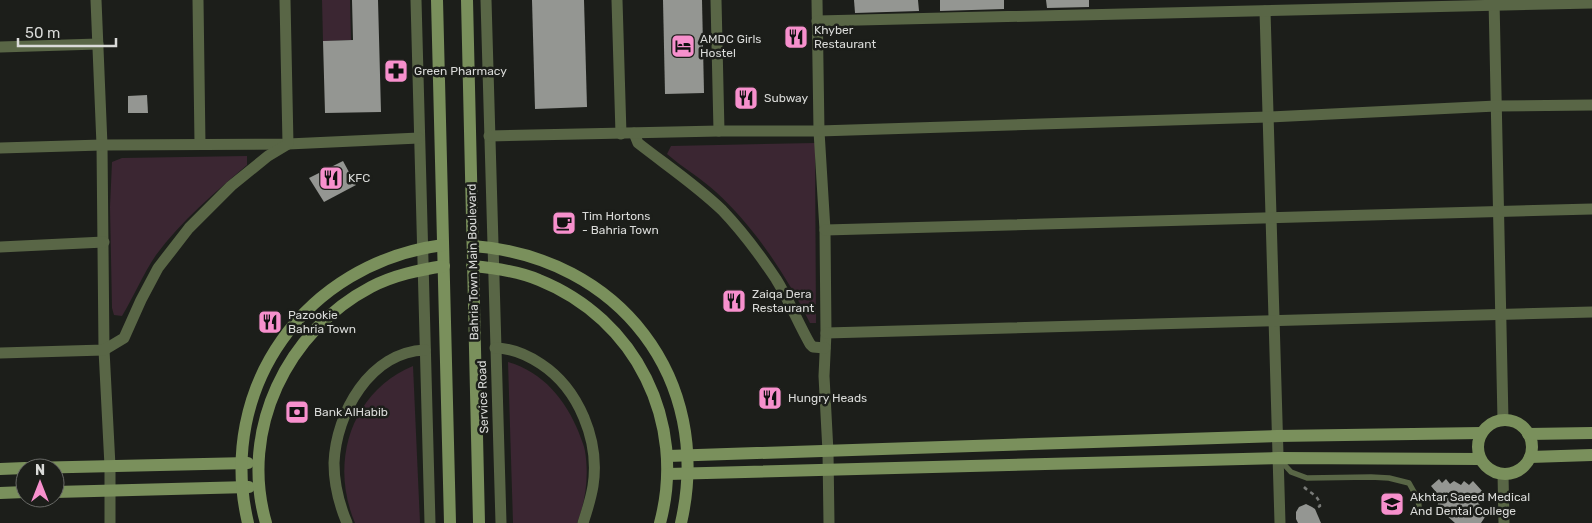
<svg xmlns="http://www.w3.org/2000/svg" width="1592" height="523" font-family="Rubik,sans-serif">
  <style>
    .green { fill: #3b2632 }
    .building { fill: #949692 }
    .lines { fill: none; stroke-linecap: round; stroke-linejoin: round }
    .path { stroke: #797b78; stroke-width: 2.5; stroke-dasharray: 4 4; stroke-linecap: butt }
    .lane { stroke: #596646; stroke-width: 5.5 }
    .street { stroke: #596646; stroke-width: 11 }
    .secondary { stroke: #7a905c; stroke-width: 12 }
    .labels { text-anchor: middle; dominant-baseline: central; stroke-width: 5; stroke-linejoin: round; paint-order: stroke }
    .poi-label { font-size: 12px; fill: #d9dad8; stroke: #1c1e1a; text-anchor: start }
    .street-label { font-size: 12px; fill: #d9dad8; stroke: #1c1e1a }
  </style>
  <rect width="100%" height="100%" fill="#1c1e1a"/>
  <g class="green">
    <polygon points="322,0 350,0 351,40 323,41"/>
    <path d="M 815,143 L 816,323 L 810,323 C 786,275 756,229 716,192 C 701,178 683,168 667,154 L 671,146 Z"/>
    <path d="M 247,156 L 247,165 C 215,192 181,221 156,255 C 143,274 134,296 122,316 L 114,315 L 112,308 L 110,207 L 112,162 L 122,158 Z"/>
    <path d="M 508,362 C 543,372 566,400 579,433 C 581,439 584,445 585,451 C 589,475 586,501 577,523 L 513,523 Z"/>
    <path d="M 413,366 L 420,523 L 355,523 C 329,462 351,392 413,366 Z"/>
  </g>
  <g class="building">
    <polygon points="352,0 378,0 381,112 325,113 323,41 353,40"/>
    <polygon points="532,0 584,0 587,107 535,109"/>
    <polygon points="663,0 702,0 704,93 665,94"/>
    <polygon points="854,0 918,0 919,11 855,13"/>
    <polygon points="940,0 1004,0 1004,9 940,11"/>
    <polygon points="1046,0 1089,0 1089,7 1047,8"/>
    <polygon points="147,95 148,113 128,113 128,96"/>
    <polygon points="343,161 356,185 324,202 309,178"/>
    <polygon points="1439,479 1442,483 1446,479 1450,484 1454,481 1461,485 1464,481 1469,485 1473,481 1483,492 1480,495 1483,499 1478,503 1484,509 1481,513 1485,517 1481,523 1455,523 1437,507 1440,497 1431,486"/>
    <polygon points="1306,504 1312,507 1315,509 1321,523 1298,523 1296,519 1296,512 1299,507"/>
  </g>
  <g class="lines">
    <path class="path" d="M 1304,487 C 1311,494 1319,495 1320,506 L 1315,509"/>
    <polyline class="lane" points="1280,460 1291,472 1307,478 1371,477 1389,478 1409,483 1418,499 1420,514"/>
    <g class="street">
      <polyline points="96,0 102,145 104,350 110,466 110,523"/>
      <polyline points="198,0 200,144"/>
      <polyline points="416,0 430,523"/>
      <polyline points="486,0 501,523"/>
      <polyline points="617,0 621,134"/>
      <polyline points="716,0 719,131"/>
      <polyline points="817,0 819,131 825,230 826,333 824,376 828,452 829,523"/>
      <polyline points="1494,0 1503,420"/>
      <polyline points="1265,11 1280,523"/>
      <polyline points="817,21 1592,3"/>
      <polyline points="0,47 98,44"/>
      <path d="M 634,133 L 638,143 C 666,165 696,185 722,210 C 742,231 760,255 776,279 C 789,300 798,323 810,344 L 813,347 L 825,348"/>
      <polyline points="489,136 719,131 819,131 1268,117 1496,106 1592,105"/>
      <polyline points="0,148 102,145 288,144 419,138"/>
      <polyline points="825,230 1592,209"/>
      <polyline points="0,247 104,242"/>
      <polyline points="826,333 1592,312"/>
      <path d="M 495,348 C 512,348 526,354 541,364 C 579,389 600,441 593,486 C 591,498 587,511 583,523"/>
      <polyline points="0,353 104,350 124,338 141,300 158,268 189,228 231,186 268,156 288,144 285,0"/>
      <polyline points="1503,474 1504,523"/>
      <path d="M 347,523 C 339,504 334,484 334,463 C 336,413 370,352 425,350"/>
    </g>
    <g class="secondary">
      <polyline points="437,0 450,523"/>
      <polyline points="467,0 479,523"/>
      <path d="M 473,246 C 619,257 714,379 681,523"/>
      <path d="M 472,266 C 495,268 518,271 539,280 C 636,319 687,422 660,523"/>
      <circle cx="1505" cy="447" r="27"/>
      <polyline points="1528,434 1592,433"/>
      <polyline points="668,456 1277,436 1481,433"/>
      <polyline points="1530,457 1592,455"/>
      <polyline points="28,468 248,463"/>
      <polyline points="0,469 25,468"/>
      <polyline points="668,474 1278,458 1480,459"/>
      <polyline points="55,492 249,487"/>
      <polyline points="0,493 25,492"/>
      <path d="M 248,523 C 216,387 306,263 443,245"/>
      <path d="M 266,523 C 239,430 287,331 371,287 C 394,275 419,270 444,266"/>
    </g>
  </g>
  <defs>
    <g id="restaurant-square" transform="scale(1.25)"><rect x="-9" y="-9" width="18" height="18" rx="4" fill="#f790cd" stroke="#1c1e1a"/><path d="M-5-6h1v4h1v-4h1v4h1v-4h1v5L-1.5 .5V6h-2V.5L-5-1ZM5-6V6H3V1.5H1.5Q1.5-4 5-6Z" fill="#111"/></g>
    <g id="hotel-square" transform="scale(1.25)"><rect x="-9" y="-9" width="18" height="18" rx="4" fill="#f790cd" stroke="#1c1e1a"/><path d="M-6-4.5h1.5V1H6V5H4.5V3h-9V5H-6ZM-4 0a1.8 1.8 0 1 1 3.6 0ZM.5 0V-2.5h3Q6-2.5 6 0Z" fill="#111"/></g>
    <g id="pharmacy-square" transform="scale(1.25)"><rect x="-9" y="-9" width="18" height="18" rx="4" fill="#f790cd" stroke="#1c1e1a"/><path d="M-2-6h4v4h4v4h-4v4h-4v-4h-4v-4h4Z" fill="#111"/></g>
    <g id="cafe-square" transform="scale(1.25)"><rect x="-9" y="-9" width="18" height="18" rx="4" fill="#f790cd" stroke="#1c1e1a"/><path d="M-5.5-4.5H6V0H3Q3 3.5 0 3.5H-2.5Q-5.5 3.5-5.5 0ZM3-3.2v2h1.7v-2ZM-6 4.5H4V6H-6Z" fill="#111"/></g>
    <g id="bank-square" transform="scale(1.25)"><rect x="-9" y="-9" width="18" height="18" rx="4" fill="#f790cd" stroke="#1c1e1a"/><path d="M-6-4H6V4H-6ZM0-2.3a2.3 2.3 0 1 0 0 4.6a2.3 2.3 0 1 0 0-4.6Z" fill="#111"/></g>
    <g id="university-square" transform="scale(1.25)"><rect x="-9" y="-9" width="18" height="18" rx="4" fill="#f790cd" stroke="#1c1e1a"/><path d="M0-5L7-2L0 1L-7-2ZM-4 1L0 2.5L4 1V4Q0 6-4 4Z" fill="#111"/></g>
  </defs>
  <g fill-rule="evenodd">
    <use href="#restaurant-square" x="796" y="37"/>
    <use href="#hotel-square" x="683" y="46"/>
    <use href="#pharmacy-square" x="396" y="71"/>
    <use href="#restaurant-square" x="746" y="98"/>
    <use href="#restaurant-square" x="331" y="178"/>
    <use href="#cafe-square" x="564" y="223"/>
    <use href="#restaurant-square" x="734" y="301"/>
    <use href="#restaurant-square" x="270" y="322"/>
    <use href="#restaurant-square" x="770" y="398"/>
    <use href="#bank-square" x="297" y="412"/>
    <use href="#university-square" x="1392" y="504"/>
  </g>
  <g class="labels">
    <g class="poi-label">
      <text x="814" y="30">Khyber<tspan x="814" dy="14">Restaurant</tspan></text>
      <text x="700" y="39">AMDC Girls<tspan x="700" dy="14">Hostel</tspan></text>
      <text x="414" y="71">Green Pharmacy</text>
      <text x="764" y="98">Subway</text>
      <text x="348" y="178">KFC</text>
      <text x="582" y="216">Tim Hortons<tspan x="582" dy="14">- Bahria Town</tspan></text>
      <text x="752" y="294">Zaiqa Dera<tspan x="752" dy="14">Restaurant</tspan></text>
      <text x="288" y="315">Pazookie<tspan x="288" dy="14">Bahria Town</tspan></text>
      <text x="788" y="398">Hungry Heads</text>
      <text x="314" y="412">Bank AlHabib</text>
      <text x="1410" y="497">Akhtar Saeed Medical<tspan x="1410" dy="14">And Dental College</tspan></text>
    </g>
    <g class="street-label">
      <text transform="translate(473 262) rotate(-91)">Bahria Town Main Boulevard</text>
      <text transform="translate(483 397) rotate(-92)">Service Road</text>
    </g>
  </g>
  <g transform="translate(40 483)"><circle r="24" fill="#1c1e1a" stroke="#686966"/>
  <path d="M0-4L9 19L0 12L-9 19Z" fill="#f790cd"/>
  <text y="-8" font-size="14" font-weight="bold" text-anchor="middle" fill="#d9dad8">N</text>
  </g>
  <path d="M18 38v8h98v-8" fill="none" stroke="#d9dad8" stroke-width="2.5"/>
  <text x="25" y="38" font-size="15" fill="#d9dad8" stroke="#1c1e1a" stroke-width="4" paint-order="stroke">50 m</text>
</svg>
